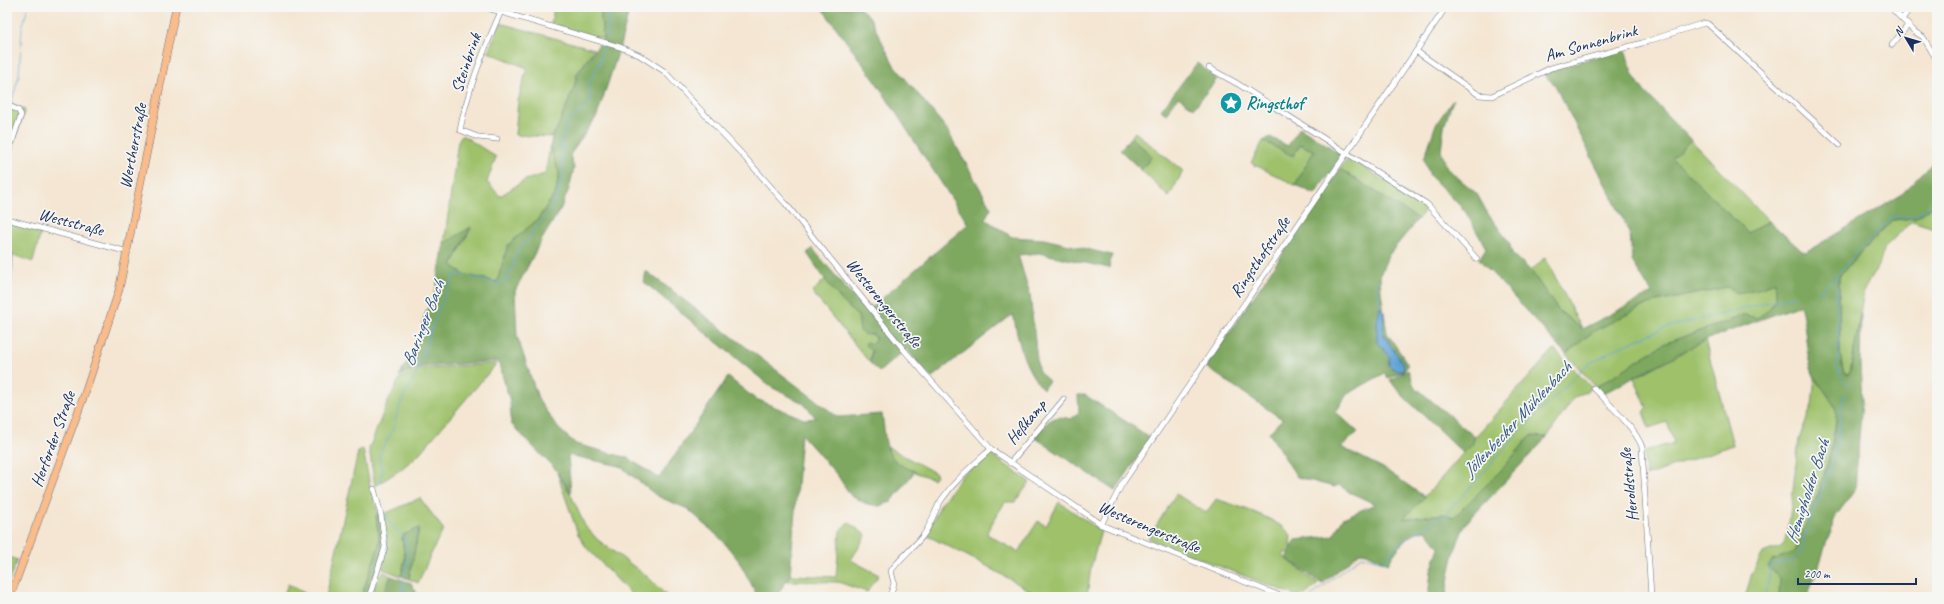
<svg xmlns="http://www.w3.org/2000/svg" width="1944" height="604" font-family="Caveat,sans-serif">
  <style>
    .green { fill: #9ec16a; stroke: #5c7864 }
    .forest { fill: #7ea75e; stroke: #4c6b5e; fill-rule: evenodd }
    .water { fill: #5fa1d3; stroke: #3d6898 }
    .lines { fill: none; stroke-linecap: round; stroke-linejoin: round }
    .stream { stroke: #5fa1d3; stroke-width: 1 }
    .minor-casing { stroke: #676f87; stroke-width: 6 }
    .major-casing { stroke: #676f87; stroke-width: 8 }
    .minor { stroke: #fff; stroke-width: 5 }
    .major { stroke: #f9bc8a; stroke-width: 7 }
    .labels { text-anchor: middle; dominant-baseline: central; stroke-width: 3.5; stroke-linejoin: round; paint-order: stroke }
    .street-label { font-size: 17px; fill: #1b2f5e; stroke: #f6f6f2 }
    .culture-label { font-size: 17px; font-weight: bold; fill: #0d838f; stroke: #f6f6f2; text-anchor: start }
    .water-label { font-size: 18px; font-style: italic; fill: #335787; stroke: #f6f6f2 }
  </style>
  <rect width="100%" height="100%" fill="#f6f6f2"/>
  <filter id="ink" filterUnits="userSpaceOnUse"><feTurbulence type="fractalNoise" baseFrequency=".025" numOctaves="2"/><feDisplacementMap in="SourceGraphic" scale="8" xChannelSelector="R" yChannelSelector="G"/><feConvolveMatrix kernelMatrix="1 2 1 2 8 2 1 2 1" color-interpolation-filters="sRGB"/></filter>
  <filter id="wash" filterUnits="userSpaceOnUse"><feTurbulence type="fractalNoise" baseFrequency=".012" numOctaves="4" result="noise"/><feDisplacementMap in="SourceGraphic" scale="16" xChannelSelector="R" yChannelSelector="G"/><feGaussianBlur stdDeviation="0.9" result="paint"/><feColorMatrix in="noise" values="0 0 0 0 0 0 0 0 0 0 0 0 0 0 0 0 0 1.4 0 .05"/><feComposite in="paint" operator="in"/></filter>
  <g filter="url(#wash)">
    <rect width="100%" height="100%" fill="#f4e6d2"/>
    <g class="green">
      <polygon points="554,7 600,7 603,39 551,25"/>
      <polygon points="500,23 594,49 577,74 574,88 557,129 552,137 515,135 518,101 527,68 488,52"/>
      <polygon points="7,103 25,110 7,163"/>
      <polygon points="1135,132 1183,171 1169,197 1141,170 1152,156 1131,137"/>
      <polygon points="461,136 464,136 496,157 487,182 500,196 525,180 545,174 550,147 559,173 556,192 538,219 508,245 497,282 463,274 452,265 471,228 444,244 458,141"/>
      <polygon points="1691,140 1769,221 1748,233 1671,158"/>
      <polygon points="1263,141 1293,156 1300,144 1314,151 1295,185 1251,163"/>
      <polygon points="1348,157 1427,208 1418,219 1340,169"/>
      <path d="M 1937,204 L 1937,229 L 1912,221 L 1885,247 L 1880,262 L 1864,290 L 1850,373 L 1845,374 C 1837,364 1839,292 1839,276 L 1892,220 L 1915,218 Z"/>
      <polygon points="7,223 41,232 33,262 13,255 7,251"/>
      <polygon points="1545,257 1582,329 1558,310 1531,271"/>
      <polygon points="825,279 849,308 858,316 861,331 873,334 876,339 872,344 870,363 812,292"/>
      <path d="M 1775,281 C 1778,301 1774,307 1757,318 L 1745,315 L 1666,343 L 1596,387 L 1566,354 L 1593,331 L 1648,304 L 1727,287 L 1732,289 Z"/>
      <polygon points="1705,340 1733,445 1646,476 1644,451 1674,443 1667,422 1649,428 1643,412 1647,408 1634,378"/>
      <path d="M 1554,349 L 1592,388 L 1574,398 L 1547,437 L 1530,436 L 1506,465 L 1454,517 L 1444,514 L 1402,519 C 1422,500 1440,480 1458,459 C 1464,451 1471,446 1475,437 Z"/>
      <polygon points="497,363 418,455 400,470 375,486 369,449 387,403 400,378 420,369"/>
      <path d="M 1815,376 L 1837,410 C 1832,457 1815,511 1793,553 L 1772,560 L 1781,578 L 1779,597 L 1745,597 L 1752,573 L 1763,553 C 1780,545 1782,553 1788,532 L 1799,439 L 1812,405 Z"/>
      <polygon points="888,447 937,474 933,479 901,467 889,456"/>
      <polygon points="363,449 371,491 378,512 376,517 380,542 361,597 326,597 358,452"/>
      <polygon points="989,453 1030,482 1015,502 1005,502 988,530 987,534 1018,552 1038,521 1046,526 1059,502 1101,531 1091,567 1087,597 1041,597 985,565 926,535 941,504 962,475"/>
      <polygon points="557,473 571,495 585,526 598,540 648,577 668,597 631,597 633,596 586,547 578,534"/>
      <path d="M 1176,494 L 1206,513 L 1216,499 C 1237,506 1278,518 1291,535 L 1290,547 L 1283,556 L 1318,584 L 1305,595 L 1297,596 L 1148,539 Z"/>
      <polygon points="420,498 444,530 438,539 418,583 409,579 419,529 402,537 405,560 401,576 383,569 382,565 387,539 382,515"/>
      <polygon points="848,522 866,535 851,560 879,575 867,592 838,582 785,581 790,575 836,577 840,531"/>
      <polygon points="7,556 17,560 7,588"/>
      <polygon points="384,572 391,576 382,597 370,597 379,576"/>
      <polygon points="288,584 312,597 283,597"/>
    </g>
    <g class="forest">
      <path d="M 600,7 L 630,7 L 619,50 L 597,116 L 570,155 L 574,168 L 569,189 L 561,208 L 541,241 L 515,291 L 517,336 L 539,401 L 559,429 L 576,444 L 628,458 L 659,478 L 728,377 L 754,398 L 804,419 L 816,418 L 803,403 L 771,387 L 644,282 L 646,271 L 838,417 L 882,414 C 887,444 882,461 915,471 L 892,501 L 880,506 L 867,504 L 851,496 L 838,476 L 801,434 L 790,575 L 776,597 L 758,597 L 739,561 L 722,540 L 688,509 L 657,496 L 620,466 L 568,455 L 571,493 L 556,470 L 511,424 L 510,401 L 498,361 L 420,367 L 399,376 L 419,341 L 424,317 L 436,289 L 444,244 L 471,227 L 452,265 L 463,274 L 497,282 L 508,245 L 538,219 L 556,192 L 559,173 L 550,147 L 552,137 L 557,129 L 574,88 L 577,74 L 603,39 Z"/>
      <path d="M 821,7 L 858,7 L 869,16 L 894,65 L 946,128 L 991,208 L 985,219 L 1012,237 L 1044,239 L 1112,255 L 1109,268 L 1039,253 L 1018,255 L 1030,294 L 1038,369 L 1041,374 L 1049,381 L 1043,389 C 1022,366 1019,342 1013,314 L 931,378 L 906,349 L 879,372 L 870,363 L 872,351 L 865,345 L 866,342 L 872,344 L 876,339 L 873,334 L 865,335 L 860,331 L 858,316 C 837,299 822,275 807,253 L 812,248 L 862,307 L 872,307 L 968,224 L 876,82 Z"/>
      <path d="M 1625,49 L 1633,75 L 1644,91 L 1691,140 L 1672,158 L 1748,233 L 1769,221 L 1802,251 L 1806,252 L 1901,195 L 1937,158 L 1937,204 L 1915,218 L 1892,220 L 1839,276 L 1840,352 L 1843,371 L 1848,375 L 1850,373 L 1861,314 L 1860,364 L 1862,401 L 1855,490 L 1833,520 L 1831,534 L 1827,541 L 1818,569 L 1807,597 L 1779,597 L 1780,578 L 1768,567 L 1772,560 L 1793,553 L 1797,546 C 1811,509 1838,451 1836,412 C 1836,402 1819,385 1814,376 C 1805,358 1807,326 1800,305 L 1708,339 L 1602,394 L 1596,387 L 1666,343 L 1745,315 L 1757,318 C 1774,307 1778,301 1775,281 L 1763,288 L 1737,293 L 1727,287 L 1648,304 L 1594,331 L 1566,354 L 1479,259 L 1486,248 L 1465,211 L 1430,176 L 1424,159 L 1436,124 L 1453,100 L 1444,127 L 1441,151 L 1447,168 L 1477,194 L 1488,214 L 1509,242 L 1512,253 L 1531,271 L 1558,310 L 1582,329 L 1652,293 L 1632,261 L 1630,233 L 1555,85 L 1542,73 L 1552,69 Z"/>
      <polygon points="1197,63 1217,79 1194,108 1178,97 1166,114 1161,110"/>
      <polygon points="1300,127 1342,155 1315,194 1295,185 1314,151 1300,144 1293,156 1263,141 1270,137 1288,146"/>
      <polygon points="1131,137 1152,156 1141,170 1120,150"/>
      <path d="M 1340,169 L 1418,219 L 1388,256 L 1380,275 L 1381,291 L 1387,333 L 1407,363 L 1407,367 L 1404,371 L 1388,378 L 1385,373 L 1347,394 L 1336,412 L 1358,432 L 1341,447 L 1383,468 L 1425,497 L 1403,519 L 1444,514 L 1454,517 L 1506,465 L 1530,436 L 1547,437 L 1467,522 C 1454,545 1449,571 1446,597 L 1428,597 L 1431,571 L 1439,547 L 1426,530 C 1409,531 1396,550 1388,564 L 1367,553 L 1360,552 L 1322,584 L 1286,558 L 1295,540 L 1333,536 L 1343,518 L 1375,504 L 1349,492 L 1339,485 L 1334,487 L 1297,477 L 1269,433 L 1282,419 L 1206,367 ZM 1380,308 L 1384,313 L 1383,332 L 1390,344 L 1392,369 L 1388,362 L 1390,357 L 1377,337 Z"/>
      <polygon points="7,251 13,255 10,294 7,308"/>
      <polygon points="1408,370 1414,386 1475,437 1472,445 1463,453 1398,391 1390,380"/>
      <path d="M 1078,395 L 1085,395 L 1151,438 L 1115,491 L 1034,437 C 1047,423 1051,413 1071,419 L 1079,413 Z"/>
      <polygon points="379,513 385,546 367,597 361,597 380,542 376,517"/>
      <polygon points="419,528 409,579 401,576 405,560 402,538 403,535"/>
      <polygon points="391,576 411,583 419,597 382,597"/>
    </g>
    <polygon class="water" points="1380,307 1384,313 1383,332 1385,337 1404,365 1403,371 1397,371 1389,366 1390,357 1377,342 1377,321"/>
    <g class="lines">
      <g class="stream">
        <polyline points="605,39 609,27 606,7"/>
        <polyline points="11,104 19,76 22,28 28,7"/>
        <polyline points="7,117 10,108"/>
        <polyline points="7,255 7,268"/>
        <polyline points="1836,276 1839,341 1837,366 1841,377 1849,385"/>
        <polyline points="1376,280 1380,307"/>
        <path d="M 1818,292 L 1824,290 L 1825,286 L 1893,216 C 1917,219 1918,213 1937,201"/>
        <polyline points="380,484 382,474 379,455 392,432 401,402 416,375 435,319 454,275 463,274 498,284 507,280 519,250 551,209 559,189 564,172 561,142 567,123 591,103 588,85 599,64 604,44"/>
        <polyline points="384,513 391,524 403,536 409,554 404,577"/>
        <polyline points="403,585 409,597"/>
        <polyline points="399,597 404,580"/>
        <polyline points="1310,597 1361,556 1384,562 1393,549 1408,537 1445,515 1536,414 1545,407 1585,366 1614,350 1664,328 1798,295"/>
        <path d="M 1766,597 L 1771,565 L 1775,563 L 1793,561 C 1807,547 1803,539 1809,523 C 1819,496 1831,471 1837,444 C 1841,428 1838,411 1845,395"/>
      </g>
    </g>
  </g>
  <g filter="url(#ink)">
    <g class="lines">
      <g class="minor-casing">
        <g id="minor">
          <polyline points="484,7 620,47 639,55 664,71 740,152 786,204 904,350 991,449 1104,526 1283,597"/>
          <polyline points="1890,7 1915,32 1923,37 1937,60"/>
          <polyline points="1902,19 1911,7"/>
          <polyline points="1892,45 1908,25"/>
          <polyline points="1416,51 1479,95 1492,96 1551,68 1642,43 1704,23 1708,24 1840,145"/>
          <polyline points="1209,68 1238,84 1427,204 1477,259"/>
          <polyline points="7,105 18,110 21,115 7,157"/>
          <path d="M 497,139 L 478,137 L 460,130 C 468,88 485,46 503,7"/>
          <polyline points="7,219 128,252"/>
          <path d="M 1594,388 C 1608,403 1636,429 1642,447 L 1651,597"/>
          <polyline points="1010,463 1064,399"/>
          <polyline points="1101,525 1122,484 1446,7"/>
          <polyline points="369,597 385,547 381,515 374,489"/>
          <path d="M 890,597 L 894,583 L 891,571 C 900,558 912,549 922,537 C 931,526 934,511 942,499 C 956,479 973,465 991,449"/>
        </g>
      </g>
      <g class="major-casing">
        <polyline id="major" points="10,597 85,393 119,290 176,7"/>
      </g>
      <use href="#minor" class="minor"/>
      <use href="#major" class="major"/>
    </g>
  </g>
  <defs>
    <g id="sight-disc" transform="scale(1.15)"><circle r="9.5" fill="#0f9aa8" stroke="#f6f6f2"/><path d="M0-6L1.8-2.2L6-1.7L2.9 1.2L3.7 5.4L0 3.3L-3.7 5.4L-2.9 1.2L-6-1.7L-1.8-2.2Z" fill="#fff"/></g>
  </defs>
  <g fill-rule="evenodd">
    <use href="#sight-disc" x="1231" y="103"/>
  </g>
  <g class="labels">
    <g class="street-label">
      <text transform="translate(1591 43) rotate(-16)">Am Sonnenbrink</text>
      <text transform="translate(466 63) rotate(-71)">Steinbrink</text>
      <text transform="translate(133 146) rotate(-79)">Wertherstraße</text>
      <text transform="translate(71 222) rotate(15)">Weststraße</text>
      <text transform="translate(1260 257) rotate(-56)">Ringsthofstraße</text>
      <text transform="translate(884 303) rotate(51)">Westerengerstraße</text>
      <text transform="translate(1026 422) rotate(-50)">Heßkamp</text>
      <text transform="translate(53 439) rotate(-70)">Herforder Straße</text>
      <text transform="translate(1629 485) rotate(-96)">Heroldstraße</text>
      <text transform="translate(1149 527) rotate(23)">Westerengerstraße</text>
    </g>
    <g class="culture-label">
      <text x="1246" y="103">Ringsthof</text>
    </g>
    <g class="water-label">
      <text transform="translate(423 323) rotate(-69)">Baringer Bach</text>
      <text transform="translate(1517 419) rotate(-47)">Jöllenbecker Mühlenbach</text>
      <text transform="translate(1807 491) rotate(-72)">Hemigholder Bach</text>
    </g>
  </g>
  <rect width="1944" height="604" fill="none" stroke="#f6f6f2" stroke-width="24"/>
  <g transform="translate(1906 38) rotate(308)" stroke="#f6f6f2" stroke-width="3" paint-order="stroke">
  <path d="M0-3L7 15L0 10L-7 15Z" fill="#1b2f5e"/>
  <text y="-6" font-size="11" font-weight="bold" text-anchor="middle" fill="#1b2f5e">N</text>
  </g>
  <path d="M1798 578v6h118v-6" fill="none" stroke="#1b2f5e" stroke-width="2"/>
  <text x="1804" y="578" font-size="12" fill="#1b2f5e" stroke="#f6f6f2" stroke-width="3" paint-order="stroke">200 m</text>
</svg>
